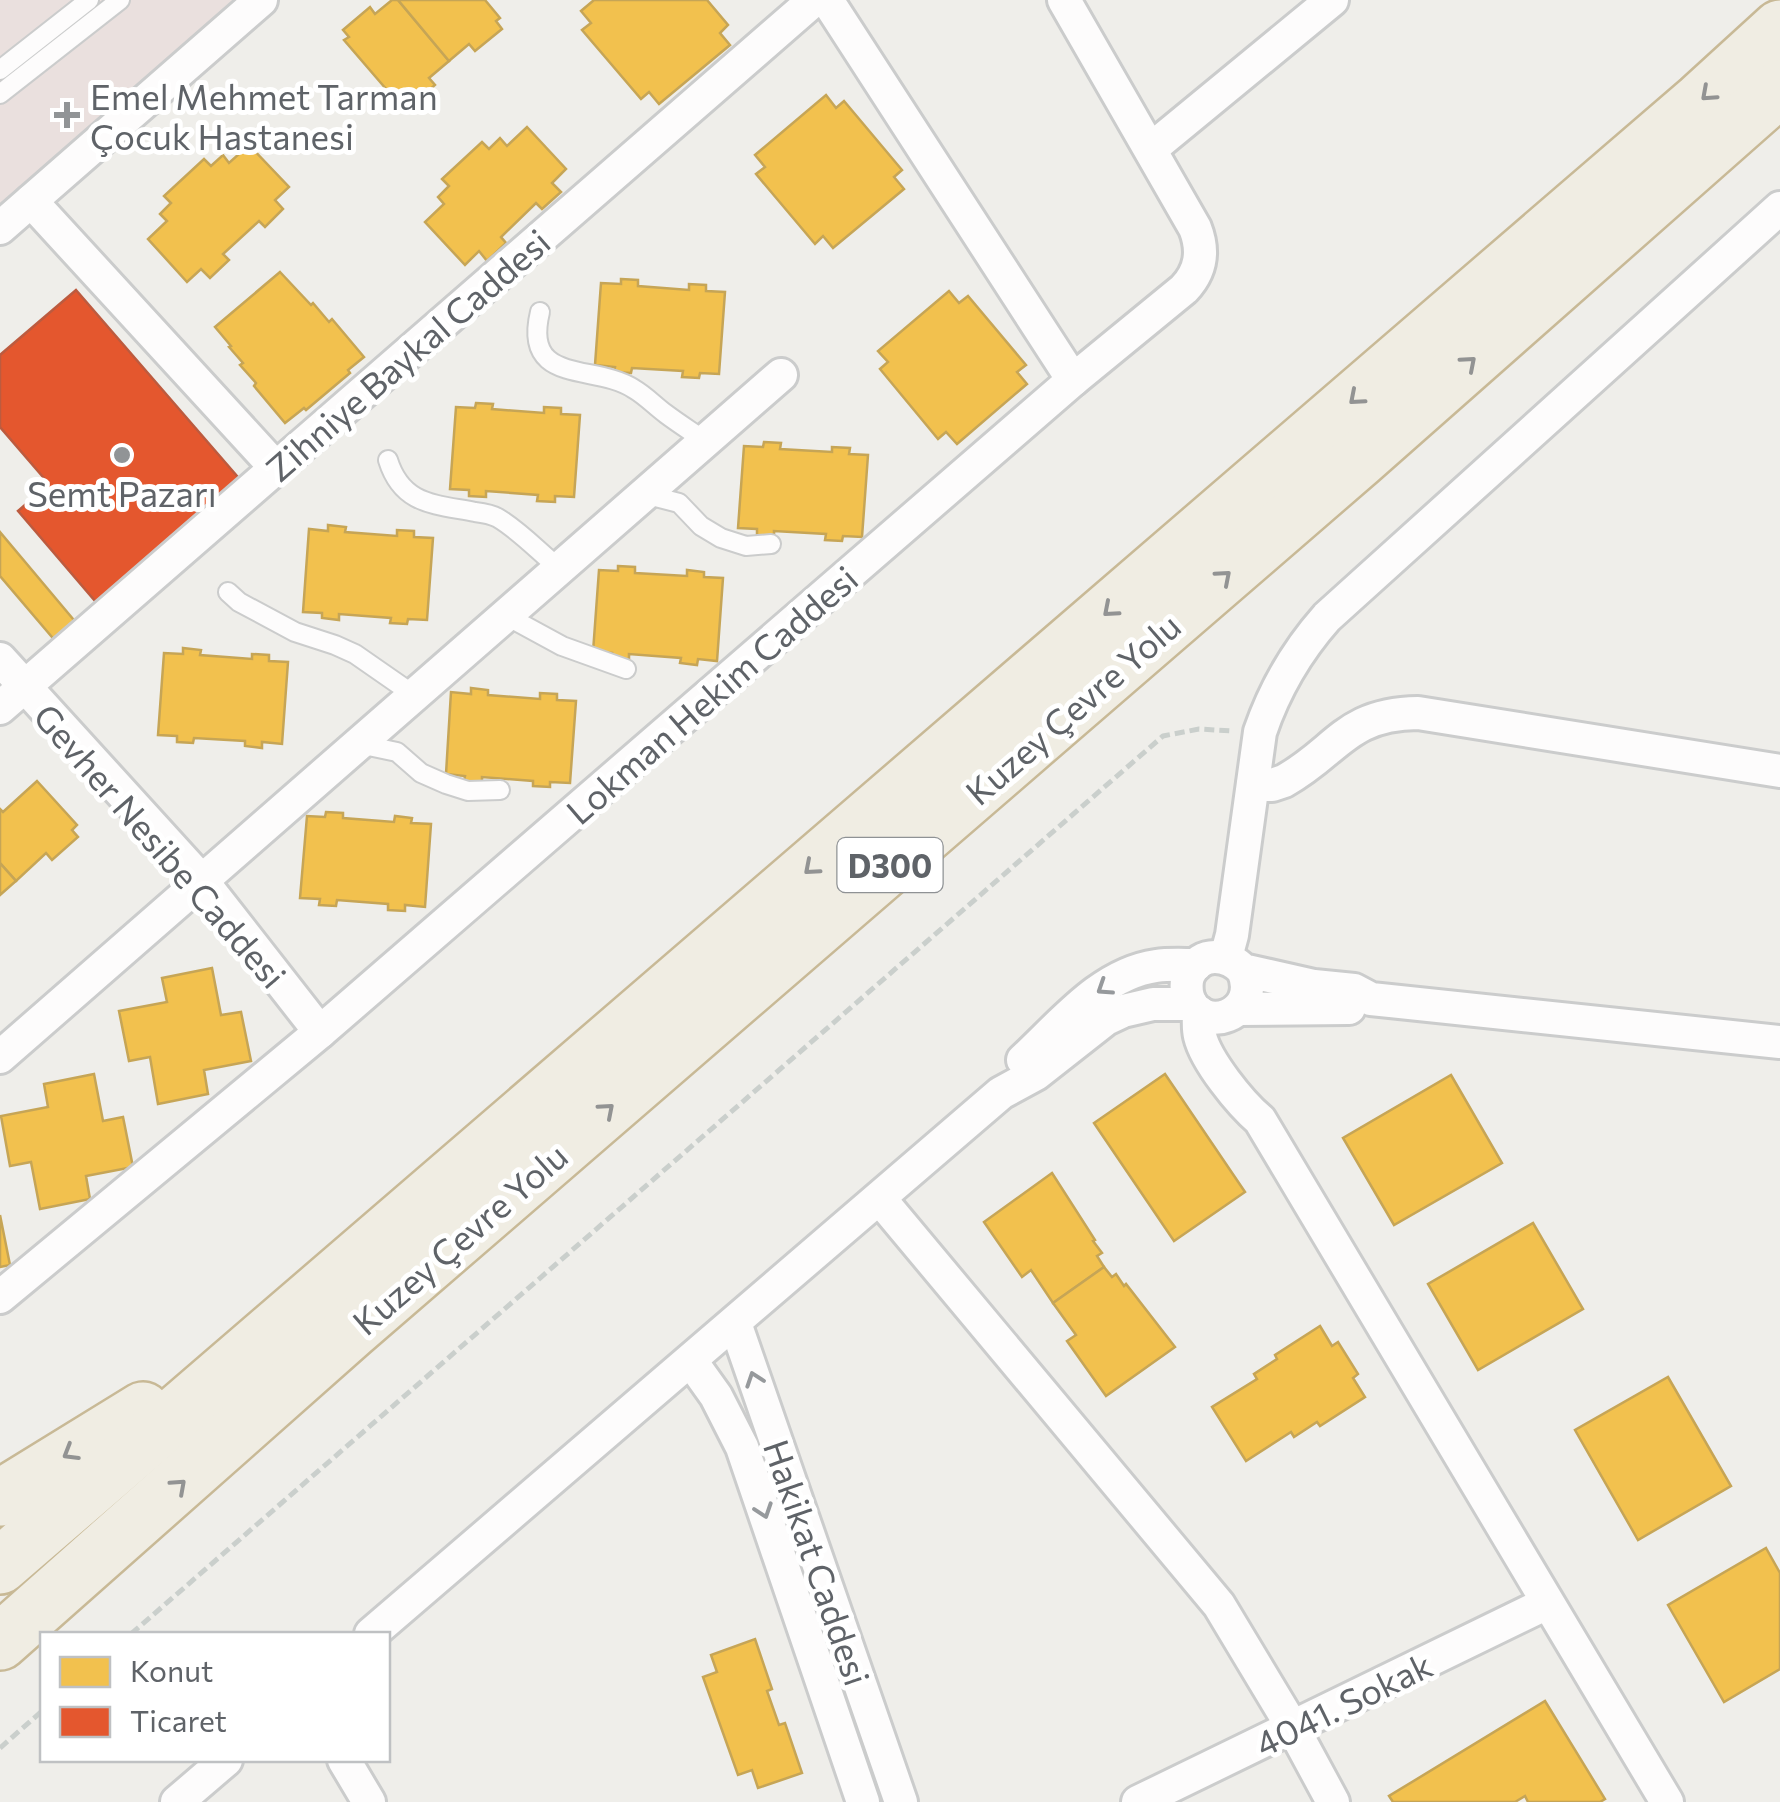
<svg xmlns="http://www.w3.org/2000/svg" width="1780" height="1802" font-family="Commissioner,sans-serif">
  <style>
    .medical { fill: #eae0de }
    .homes { fill: #f2c14e; stroke: #c6a556; stroke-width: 2.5 }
    .shops { fill: #e4572e; stroke: #bc5b3f; stroke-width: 2.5 }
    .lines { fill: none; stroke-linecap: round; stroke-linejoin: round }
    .lane-casing { stroke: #cbcccc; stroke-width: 22 }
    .street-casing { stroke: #cbcccc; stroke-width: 38 }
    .highway-casing { stroke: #c8b996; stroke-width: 60 }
    .path { stroke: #cacfcc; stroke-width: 5; stroke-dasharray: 10 5; stroke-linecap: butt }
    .lane { stroke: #fdfcfc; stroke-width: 18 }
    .street { stroke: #fdfcfc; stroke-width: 32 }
    .highway { stroke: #f0ede3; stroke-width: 55 }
    .oneway { stroke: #929393 }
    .oneway2 { stroke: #96999c }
    .poi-dot { fill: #919496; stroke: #fff; stroke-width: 4 }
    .labels { text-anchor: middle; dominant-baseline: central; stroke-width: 10; stroke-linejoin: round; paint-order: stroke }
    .shield { fill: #fff; stroke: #8f9295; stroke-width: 2.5 }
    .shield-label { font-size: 32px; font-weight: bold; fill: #5f6368 }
    .poi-label { font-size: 35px; fill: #5f6368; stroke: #fff; text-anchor: start }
    .street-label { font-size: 35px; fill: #5f6368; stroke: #fff }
  </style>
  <rect width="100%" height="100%" fill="#efeeea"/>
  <polygon class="medical" points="0,0 267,0 0,230"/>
  <g class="homes">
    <polygon points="392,0 398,0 449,61 429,78 435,85 409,108 403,100 399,104 344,40 349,37 343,30 370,7 375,14"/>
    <polygon points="398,0 485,0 500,18 496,21 502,29 475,51 469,44 449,61"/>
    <polygon points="594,0 707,0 728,25 720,33 730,45 659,104 649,92 641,99 582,30 591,23 581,11"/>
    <polygon points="826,95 836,108 844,101 902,170 894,177 904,189 833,248 823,236 815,244 756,174 765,167 755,155"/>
    <polygon points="527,127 566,169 552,183 561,192 542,209 536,203 501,237 506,243 487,261 479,251 465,265 425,222 444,204 438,197 449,186 442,179 482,142 489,149 500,138 507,146"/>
    <polygon points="249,145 289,187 275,200 283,209 265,227 259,221 223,254 229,260 210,278 201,269 187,282 148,239 167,221 160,214 171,203 164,196 204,159 211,166 223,155 229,163"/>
    <polygon points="280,272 311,305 313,303 329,322 332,319 364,357 348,370 350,373 306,410 304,408 285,423 254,386 256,383 240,365 243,363 229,347 231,346 215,327"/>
    <polygon points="621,279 638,280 638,286 689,290 689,284 706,285 706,291 725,292 719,374 700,373 699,378 682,377 683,371 632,368 631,373 614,372 615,367 595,365 601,283 621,284"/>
    <polygon points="949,291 959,303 968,296 1026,365 1017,372 1027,384 957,444 946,432 938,439 880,369 888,362 878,351"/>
    <polygon points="476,403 493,404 492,409 544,413 544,407 561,408 561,414 580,415 574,497 555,496 555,502 537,501 538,495 486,491 486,497 469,496 469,490 450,489 456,407 475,408"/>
    <polygon points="764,442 781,443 780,449 832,452 832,447 850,448 849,454 868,455 862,537 843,536 842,541 825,540 826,534 774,531 774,536 757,535 757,529 738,528 744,446 763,447"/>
    <polygon points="328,525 346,527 345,532 397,536 397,530 414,531 414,537 433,538 427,620 408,619 407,624 390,623 391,618 339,614 339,620 322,618 322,613 303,612 309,529 328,531"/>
    <polygon points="0,532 84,632 63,650 0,576"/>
    <polygon points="618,566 635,567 635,573 687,576 687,570 704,572 704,577 723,578 717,661 698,659 697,665 680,663 681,658 629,654 629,660 612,659 612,653 593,652 599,570 618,571"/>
    <polygon points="183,648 201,650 200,655 252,659 252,654 269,655 269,661 288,662 282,744 262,742 262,748 245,746 245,741 194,738 193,743 177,742 177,736 158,735 164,653 183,654"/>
    <polygon points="471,688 488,690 488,695 540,699 540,693 557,694 557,700 576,701 570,783 550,782 550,787 533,786 533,781 482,777 482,782 464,781 465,776 446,774 451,692 471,694"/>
    <polygon points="37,781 77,825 72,830 78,837 52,860 46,853 16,881 0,863 0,809 3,812"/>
    <polygon points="326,812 343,813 343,818 394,822 395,816 412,818 411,823 431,824 425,907 405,905 405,911 388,910 388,904 337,900 336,906 319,905 320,899 300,898 307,816 325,817"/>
    <polygon points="0,863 16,881 0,895"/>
    <polygon points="212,968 221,1015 241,1012 251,1061 204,1070 208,1094 158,1104 150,1057 129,1061 119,1011 167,1002 162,978"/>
    <polygon points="94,1074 103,1121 123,1117 133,1167 86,1176 90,1199 40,1209 31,1162 10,1166 1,1116 48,1107 44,1084"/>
    <polygon points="1165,1074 1245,1192 1174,1241 1094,1123"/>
    <polygon points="1451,1075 1502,1163 1394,1225 1343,1138"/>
    <polygon points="1052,1173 1095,1240 1093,1241 1102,1253 1097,1256 1104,1267 1053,1303 1031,1270 1022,1277 984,1222"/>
    <polygon points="0,1215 10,1265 0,1267"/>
    <polygon points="1533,1223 1583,1309 1478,1370 1428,1284"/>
    <polygon points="1104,1267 1112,1277 1116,1274 1124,1286 1126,1284 1175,1347 1106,1396 1067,1341 1076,1335 1053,1303"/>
    <polygon points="1320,1326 1332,1346 1338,1342 1358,1374 1353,1378 1365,1397 1320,1426 1317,1422 1294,1437 1291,1432 1246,1461 1212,1407 1257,1379 1254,1374 1277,1359 1275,1355"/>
    <polygon points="1668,1377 1731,1486 1638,1540 1575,1430"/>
    <polygon points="1766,1548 1780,1573 1780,1669 1724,1702 1668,1605"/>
    <polygon points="755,1639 772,1689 767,1691 779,1725 785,1723 802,1773 758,1788 752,1770 738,1775 703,1677 717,1672 711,1655"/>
    <polygon points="1545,1701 1605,1799 1600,1802 1528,1802 1525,1796 1515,1802 1393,1802 1389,1796"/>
  </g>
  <polygon class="shops" points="76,290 244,484 101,608 18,511 49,484 0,427 0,355"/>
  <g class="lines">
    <g class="lane-casing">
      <g id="lane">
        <polyline points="0,70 89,0"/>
        <polyline points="0,94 120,0"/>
        <path d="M 540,312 C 522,386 595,363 634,389 C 646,396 655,406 666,414 C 678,423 692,432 705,441"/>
        <path d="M 388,460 C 402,505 434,504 475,512 C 483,513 491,514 498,518 C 520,531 539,552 559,568"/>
        <polyline points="644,494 679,503 701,526 721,538 746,546 771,544"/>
        <polyline points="228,592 239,602 295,632 335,645 355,654 414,695"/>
        <polyline points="505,615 562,646 626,669"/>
        <polyline points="359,744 397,752 421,773 446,784 468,791 500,790"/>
      </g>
    </g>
    <g class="street-casing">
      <g id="street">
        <path d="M 1064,0 L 1195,228 C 1204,251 1201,271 1184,289 L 1073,380"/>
        <polyline points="1151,149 1332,0"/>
        <polyline points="31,201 276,468"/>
        <polyline points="0,228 261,0"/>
        <polyline points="0,659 202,881 320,1032"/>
        <polyline points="0,708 814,0"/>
        <path d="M 1253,785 L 1272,785 L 1284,781 C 1338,751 1345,714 1418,713 L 1780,771"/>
        <path d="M 1226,957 L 1232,935 L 1260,732 C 1275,688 1296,652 1327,617 L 1780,208"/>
        <path d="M 1243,970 C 1263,1016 1200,1036 1188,997 C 1186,990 1186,980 1189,974 C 1201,950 1228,954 1243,970 L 1314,986 L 1354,990 L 1371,999 L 1780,1042"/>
        <polyline points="1238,1009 1349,1008"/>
        <path d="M 1199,1012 C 1199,1020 1198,1028 1200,1036 C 1206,1061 1240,1103 1260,1120 L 1667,1802"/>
        <polyline points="0,1057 781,375"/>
        <path d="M 1023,1060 C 1062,1024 1101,974 1156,966 C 1169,964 1183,965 1196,965"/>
        <polyline points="880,1199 1219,1605 1293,1728 1333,1802"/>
        <polyline points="0,1297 320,1032 1073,380 827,0"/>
        <polyline points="735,1323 901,1802"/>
        <polyline points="691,1361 716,1396 742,1447 863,1802"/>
        <polyline points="371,1634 1001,1093 1036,1074 1106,1019 1123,1011 1153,1004 1191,1004"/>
        <polyline points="344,1760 369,1802"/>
        <polyline points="177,1802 226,1760"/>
        <polyline points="1138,1802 1547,1603"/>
      </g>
    </g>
    <g class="highway-casing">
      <g id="highway">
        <polyline points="0,1498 143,1410"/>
        <polyline points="0,1566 1700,101 1780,28"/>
        <polyline points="0,1642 351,1331 1360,459 1780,88"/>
      </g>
    </g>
    <g class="path">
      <polyline points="131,1634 1163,736 1199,729 1232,731"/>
      <polyline points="0,1748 42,1711"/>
    </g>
    <use href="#lane" class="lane"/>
    <use href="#street" class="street"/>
    <use href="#highway" class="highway"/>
  </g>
  <defs><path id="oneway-chevron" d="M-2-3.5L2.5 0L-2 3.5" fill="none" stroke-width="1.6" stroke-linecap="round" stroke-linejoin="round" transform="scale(2.5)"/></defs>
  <g class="oneway">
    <use href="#oneway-chevron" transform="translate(1708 94) rotate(138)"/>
    <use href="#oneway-chevron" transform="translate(1469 363) rotate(-41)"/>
    <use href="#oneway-chevron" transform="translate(1356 398) rotate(139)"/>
    <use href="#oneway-chevron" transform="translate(1224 577) rotate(-41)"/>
    <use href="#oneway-chevron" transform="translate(1110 610) rotate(139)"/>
    <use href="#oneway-chevron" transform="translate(811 868) rotate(139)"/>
    <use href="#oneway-chevron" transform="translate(607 1110) rotate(-41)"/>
    <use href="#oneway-chevron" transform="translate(70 1453) rotate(149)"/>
    <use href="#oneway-chevron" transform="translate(179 1486) rotate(-42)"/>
  </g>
  <g class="oneway2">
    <use href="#oneway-chevron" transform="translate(1104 988) rotate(147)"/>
    <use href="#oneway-chevron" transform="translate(754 1379) rotate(-109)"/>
    <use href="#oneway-chevron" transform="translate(764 1511) rotate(71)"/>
  </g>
  <g class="poi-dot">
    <path d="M62 100h10v10h10v10h-10v10h-10v-10h-10v-10h10z"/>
    <circle cx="122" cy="455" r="10"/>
  </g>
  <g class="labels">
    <rect class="shield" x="837.5" y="838" width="105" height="54" rx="8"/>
    <g class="shield-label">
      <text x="890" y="865">D300</text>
    </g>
    <g class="poi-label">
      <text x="90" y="95">Emel Mehmet Tarman<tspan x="90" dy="40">Çocuk Hastanesi</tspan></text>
      <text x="122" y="492" text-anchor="middle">Semt Pazarı</text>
    </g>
    <g class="street-label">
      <text transform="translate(407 354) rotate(-41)">Zihniye Baykal Caddesi</text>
      <text transform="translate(711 694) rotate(-41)">Lokman Hekim Caddesi</text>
      <text transform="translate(1072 708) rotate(-41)">Kuzey Çevre Yolu</text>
      <text transform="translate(161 845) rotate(49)">Gevher Nesibe Caddesi</text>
      <text transform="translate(459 1238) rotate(-41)">Kuzey Çevre Yolu</text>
      <text transform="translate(818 1562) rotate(71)">Hakikat Caddesi</text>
      <text transform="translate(1343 1703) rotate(-26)">4041. Sokak</text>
    </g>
  </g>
  <rect x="40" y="1632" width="350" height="130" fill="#ffffff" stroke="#bfc1c3" stroke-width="2.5"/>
  <rect x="60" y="1657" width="50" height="30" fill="#f2c14e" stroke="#bfc1c3" stroke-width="2.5"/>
  <text x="130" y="1682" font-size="30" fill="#5f6368">Konut</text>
  <rect x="60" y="1707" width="50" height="30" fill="#e4572e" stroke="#bfc1c3" stroke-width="2.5"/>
  <text x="130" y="1732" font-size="30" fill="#5f6368">Ticaret</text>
</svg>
